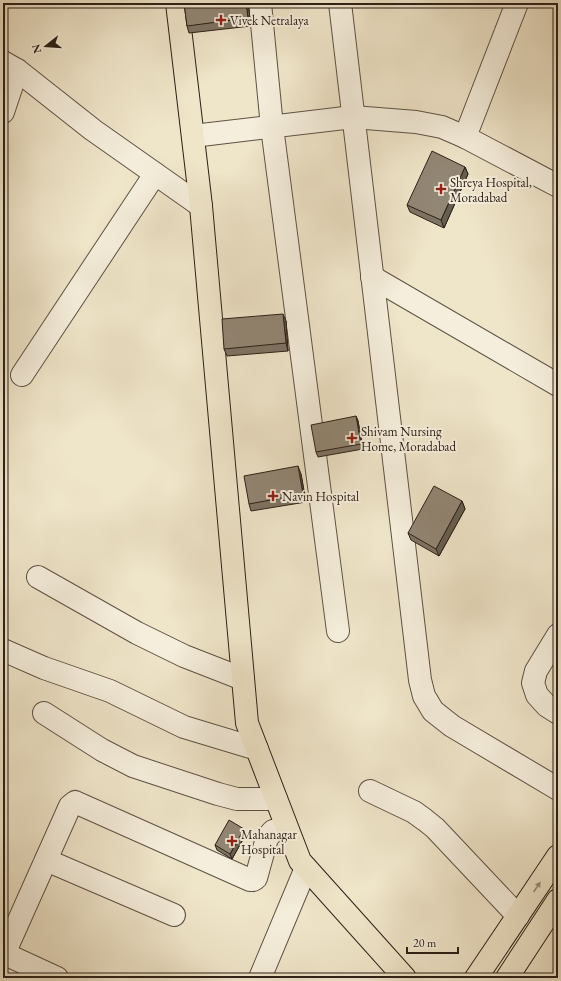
<svg xmlns="http://www.w3.org/2000/svg" width="561" height="981" font-family="'EB Garamond',serif">
  <style>
    .lines { fill: none; stroke-linecap: round; stroke-linejoin: round }
    .minor-casing { stroke: #5e5144; stroke-width: 24 }
    .major-casing { stroke: #2d2018; stroke-width: 24 }
    .minor { stroke: #f5eedc; stroke-width: 22 }
    .major { stroke: #efe5c9; stroke-width: 22 }
    .wall { fill: #7e7364; stroke: #2d2018 }
    .shaded-wall { fill: #665e51; stroke: #2d2018 }
    .building { fill: #928674; stroke: #2d2018 }
    .oneway { fill: #988c79 }
    .poi-dot { fill: #8f2418; stroke: #f5eedc; stroke-width: 1.5 }
    .labels { text-anchor: middle; dominant-baseline: central; stroke-width: 4; stroke-linejoin: round; paint-order: stroke }
    .poi-label { font-size: 13px; fill: #2d2018; stroke: #f5eedc; text-anchor: start }
  </style>
  <rect width="100%" height="100%" fill="#efe5c9"/>
  <filter id="stains"><feTurbulence type="fractalNoise" baseFrequency=".005" numOctaves="4"/><feColorMatrix values="0 0 0 0 .2 0 0 0 0 .09 0 0 0 0 .02 0 0 0 .5 -.17"/></filter>
  <radialGradient id="worn" r=".72"><stop offset=".6" stop-color="#630" stop-opacity="0"/><stop offset="1" stop-color="#630" stop-opacity=".3"/></radialGradient>
  <g class="lines">
    <g class="minor-casing">
      <g id="minor">
        <polyline points="260,3 272,127 338,631"/>
        <polyline points="340,3 420,680 424,696 433,711 452,726 558,789"/>
        <polyline points="3,62 17,70 93,130 201,206"/>
        <polyline points="3,112 17,70"/>
        <polyline points="193,136 353,117 416,122 442,127 465,137 558,186"/>
        <polyline points="465,137 517,3"/>
        <polyline points="372,277 558,385"/>
        <polyline points="22,375 155,174"/>
        <polyline points="38,577 137,633 184,656 243,679"/>
        <polyline points="558,635 536,671 533,683 537,695 547,706 558,713"/>
        <polyline points="3,650 44,668 110,691 184,727 257,749"/>
        <polyline points="44,713 102,750 133,766 218,794 237,799 276,799"/>
        <polyline points="370,791 414,812 425,820 435,828 518,916"/>
        <polyline points="46,860 174,915"/>
        <polyline points="5,954 57,978"/>
        <polyline points="3,956 70,806 75,802 250,880 253,880 256,878 267,838 273,831 286,827"/>
        <polyline points="260,978 306,868"/>
      </g>
    </g>
    <g class="major-casing">
      <g id="major">
        <polyline points="177,3 201,206 247,723 300,861 405,978"/>
        <polyline points="476,978 558,856"/>
        <polyline points="507,978 558,900"/>
      </g>
    </g>
    <use href="#minor" class="minor"/>
    <use href="#major" class="major"/>
  </g>
  <g class="wall">
    <polygon points="184,3 248,3 251,26 189,33 187,26"/>
    <polygon points="416,3 424,3 423,6"/>
    <polygon points="465,167 468,174 444,228 410,212 407,205"/>
    <polygon points="286,321 288,351 227,356 224,349"/>
    <polygon points="356,416 358,421 363,449 318,457 316,452"/>
    <polygon points="301,474 306,502 251,511 249,504"/>
    <polygon points="462,501 465,509 439,556 411,540 408,533"/>
    <polygon points="246,834 232,859 217,850 215,845"/>
  </g>
  <g class="shaded-wall">
    <polygon points="246,3 248,3 251,26 248,18"/>
    <polygon points="465,167 468,174 444,228 441,220"/>
    <polygon points="283,314 286,321 288,351 286,343"/>
    <polygon points="356,416 358,421 363,449 361,444"/>
    <polygon points="298,466 301,474 306,502 303,494"/>
    <polygon points="462,501 465,509 439,556 436,549"/>
    <polygon points="244,829 246,834 232,859 230,854"/>
  </g>
  <g class="building">
    <polygon points="184,3 246,3 248,18 187,26"/>
    <polygon points="432,151 465,167 441,220 407,205"/>
    <polygon points="283,314 286,343 224,349 222,319"/>
    <polygon points="356,416 361,444 316,452 311,425"/>
    <polygon points="298,466 303,494 249,504 244,476"/>
    <polygon points="434,486 462,501 436,549 408,533"/>
    <polygon points="229,820 244,829 230,854 215,845"/>
  </g>
  <defs><path id="oneway-solid" d="M-6-.8H1V-3.2L6.5 0L1 3.2V.8H-6Z"/></defs>
  <use class="oneway" href="#oneway-solid" transform="translate(537 887) rotate(-56)"/>
  <g class="poi-dot">
    <path d="M219 14h4v4h4v4h-4v4h-4v-4h-4v-4h4z"/>
    <path d="M439 183h4v4h4v4h-4v4h-4v-4h-4v-4h4z"/>
    <path d="M350 432h4v4h4v4h-4v4h-4v-4h-4v-4h4z"/>
    <path d="M271 490h4v4h4v4h-4v4h-4v-4h-4v-4h4z"/>
    <path d="M230 835h4v4h4v4h-4v4h-4v-4h-4v-4h4z"/>
  </g>
  <g class="labels">
    <g class="poi-label">
      <text x="230" y="20">Vivek Netralaya</text>
      <text x="450" y="182">Shreya Hospital,<tspan x="450" dy="15">Moradabad</tspan></text>
      <text x="361" y="431">Shivam Nursing<tspan x="361" dy="15">Home, Moradabad</tspan></text>
      <text x="282" y="496">Navin Hospital</text>
      <text x="241" y="834">Mahanagar<tspan x="241" dy="15">Hospital</tspan></text>
    </g>
  </g>
  <rect width="561" height="981" fill="none" stroke="#efe5c9" stroke-width="16"/>
  <rect x="4" y="4" width="553" height="973" fill="none" stroke="#2d2018" stroke-width="2"/>
  <rect x="8" y="8" width="545" height="965" fill="none" stroke="#2d2018"/>
  <g transform="translate(46 46) rotate(253)" stroke="#f5eedc" stroke-width="3" paint-order="stroke">
  <path d="M0-3L7 15L0 10L-7 15Z" fill="#2d2018"/>
  <text y="-6" font-size="11" font-weight="bold" text-anchor="middle" fill="#2d2018">N</text>
  </g>
  <path d="M407 947v6h51v-6" fill="none" stroke="#2d2018" stroke-width="2"/>
  <text x="413" y="947" font-size="12" fill="#2d2018" stroke="#f5eedc" stroke-width="3" paint-order="stroke">20 m</text>
  <rect width="100%" height="100%" filter="url(#stains)"/>
  <rect width="100%" height="100%" fill="url(#worn)"/>
</svg>
